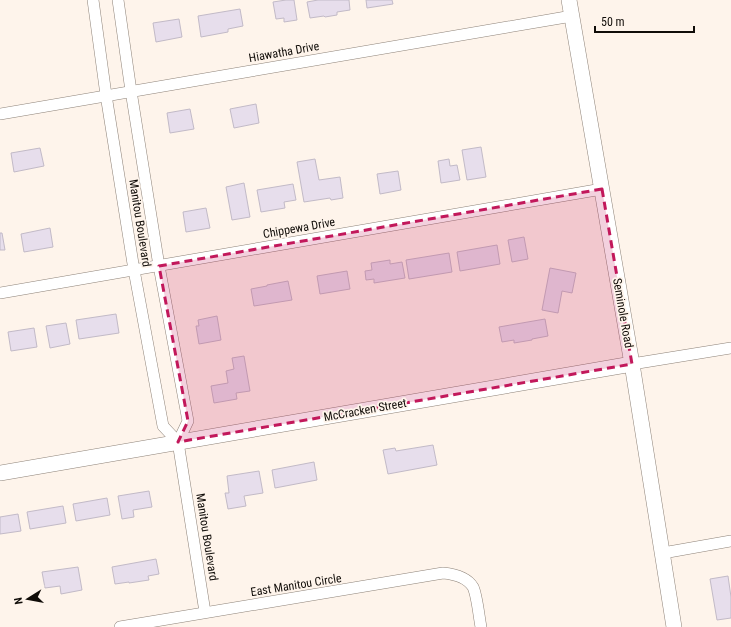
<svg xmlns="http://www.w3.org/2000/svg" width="731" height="627" font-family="'Roboto Condensed',sans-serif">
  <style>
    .building { fill: #e7deec; stroke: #c2bac7 }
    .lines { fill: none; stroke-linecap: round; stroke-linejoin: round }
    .street-casing { stroke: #8d8278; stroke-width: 12 }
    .secondary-casing { stroke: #8d8278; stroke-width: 16 }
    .street { stroke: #fff; stroke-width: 11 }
    .secondary { stroke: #fff; stroke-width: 15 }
    .marked { fill: #c2185b; fill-opacity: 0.2; stroke: #c2185b; stroke-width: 3; stroke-dasharray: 8 5; stroke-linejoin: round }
    .labels { text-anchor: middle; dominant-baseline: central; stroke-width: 3.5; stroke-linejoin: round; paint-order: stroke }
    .street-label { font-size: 12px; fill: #100c08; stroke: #fef4eb }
  </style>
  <rect width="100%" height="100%" fill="#fef4eb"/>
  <g class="building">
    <polygon points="286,0 294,0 297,20 284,22 284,18 276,19 273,2"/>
    <polygon points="318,0 349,0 350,10 337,12 337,15 325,17 324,16 310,18 307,2"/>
    <polygon points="366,0 392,0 393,4 367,8"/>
    <polygon points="240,9 243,26 228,29 228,32 201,37 198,16"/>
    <polygon points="179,19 182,37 156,42 153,23"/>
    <polygon points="256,104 259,123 234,128 230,109"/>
    <polygon points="190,109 194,129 170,133 167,113"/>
    <polygon points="481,147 486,177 467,180 462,150"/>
    <polygon points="40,148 44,166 14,172 11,153"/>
    <polygon points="315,159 319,180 340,177 343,198 331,200 330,198 304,202 297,162"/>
    <polygon points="449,159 450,166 457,165 460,180 441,183 438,161"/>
    <polygon points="398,171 401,190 380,194 377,174"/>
    <polygon points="244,183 250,217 232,220 226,187"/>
    <polygon points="293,184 296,200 284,202 285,208 261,212 257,190"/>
    <polygon points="206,208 210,228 186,232 183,212"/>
    <polygon points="50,228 53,247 24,252 21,234"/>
    <polygon points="0,233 2,233 5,250 0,250"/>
    <polygon points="524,237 528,259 512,262 508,240"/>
    <polygon points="497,245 500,264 460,271 457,252"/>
    <polygon points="449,253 452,272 409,279 406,260"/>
    <polygon points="390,260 390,264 402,262 405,278 374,283 374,279 366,280 365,271 372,270 371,263"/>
    <polygon points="550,268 576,273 572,293 562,291 558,313 542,310"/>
    <polygon points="347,271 350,289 320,294 317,276"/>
    <polygon points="288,281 292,300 254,306 251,289 267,286 267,285"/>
    <polygon points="116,314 119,333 79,339 76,320"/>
    <polygon points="217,316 221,340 199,344 196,326 199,326 198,320"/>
    <polygon points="545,319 548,336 532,339 532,340 514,343 514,340 502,342 499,327"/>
    <polygon points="66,323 70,344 50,348 46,326"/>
    <polygon points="34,328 37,347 11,351 8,332"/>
    <polygon points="244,356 250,391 236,393 237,399 214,403 211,386 228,383 226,371 234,369 232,358"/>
    <polygon points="433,445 437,465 388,474 383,450 395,448 396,451"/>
    <polygon points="314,462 317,480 275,488 272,470"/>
    <polygon points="259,471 263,493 244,496 246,506 228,509 225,493 229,493 227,476"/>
    <polygon points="149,491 152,507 133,510 134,517 122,519 118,496"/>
    <polygon points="107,498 110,515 76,521 73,504"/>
    <polygon points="63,506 66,523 30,529 27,512"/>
    <polygon points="18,514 21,531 0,534 0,517"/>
    <polygon points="156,559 159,574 148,576 149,580 129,583 129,582 115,584 112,567"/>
    <polygon points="78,567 82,590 61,594 60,586 45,588 42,572"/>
    <polygon points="728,576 731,597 731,618 717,620 710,579"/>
  </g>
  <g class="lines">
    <g class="street-casing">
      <g id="street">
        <polyline points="93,0 106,95 134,270 163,426 178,442"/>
        <polyline points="118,0 131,91 159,266 188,421 178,442 205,612"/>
        <polyline points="0,114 572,16"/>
        <polyline points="0,293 602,189"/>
        <polyline points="632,364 731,348"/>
        <polyline points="663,553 731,541"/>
        <path d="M 120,627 L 443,573 C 453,574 467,577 473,587 C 477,595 479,617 481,627"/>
      </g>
    </g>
    <g class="secondary-casing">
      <g id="secondary">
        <polyline points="569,0 632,364 674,627"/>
        <polyline points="0,473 632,364"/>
      </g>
    </g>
    <use href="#street" class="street"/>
    <use href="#secondary" class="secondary"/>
  </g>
  <path class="marked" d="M 602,189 L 632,364 L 178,442 L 188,421 L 159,266 Z"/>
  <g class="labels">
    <g class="street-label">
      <text transform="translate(284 52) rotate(-10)">Hiawatha Drive</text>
      <text transform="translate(140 223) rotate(81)">Manitou Boulevard</text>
      <text transform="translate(299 228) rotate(-10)">Chippewa Drive</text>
      <text transform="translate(623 313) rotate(80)">Seminole Road</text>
      <text transform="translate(365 410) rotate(-10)">McCracken Street</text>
      <text transform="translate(207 537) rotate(81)">Manitou Boulevard</text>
      <text transform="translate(296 585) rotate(-9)">East Manitou Circle</text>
    </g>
  </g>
  <g transform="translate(28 599) rotate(259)" stroke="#fef4eb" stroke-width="3" paint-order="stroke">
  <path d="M0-3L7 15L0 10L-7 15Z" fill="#100c08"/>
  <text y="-6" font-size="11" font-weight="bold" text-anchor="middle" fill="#100c08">N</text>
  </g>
  <path d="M595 26v6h99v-6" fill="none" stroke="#100c08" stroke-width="2"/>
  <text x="601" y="26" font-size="12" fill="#100c08" stroke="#fef4eb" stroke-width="3" paint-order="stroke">50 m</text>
</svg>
